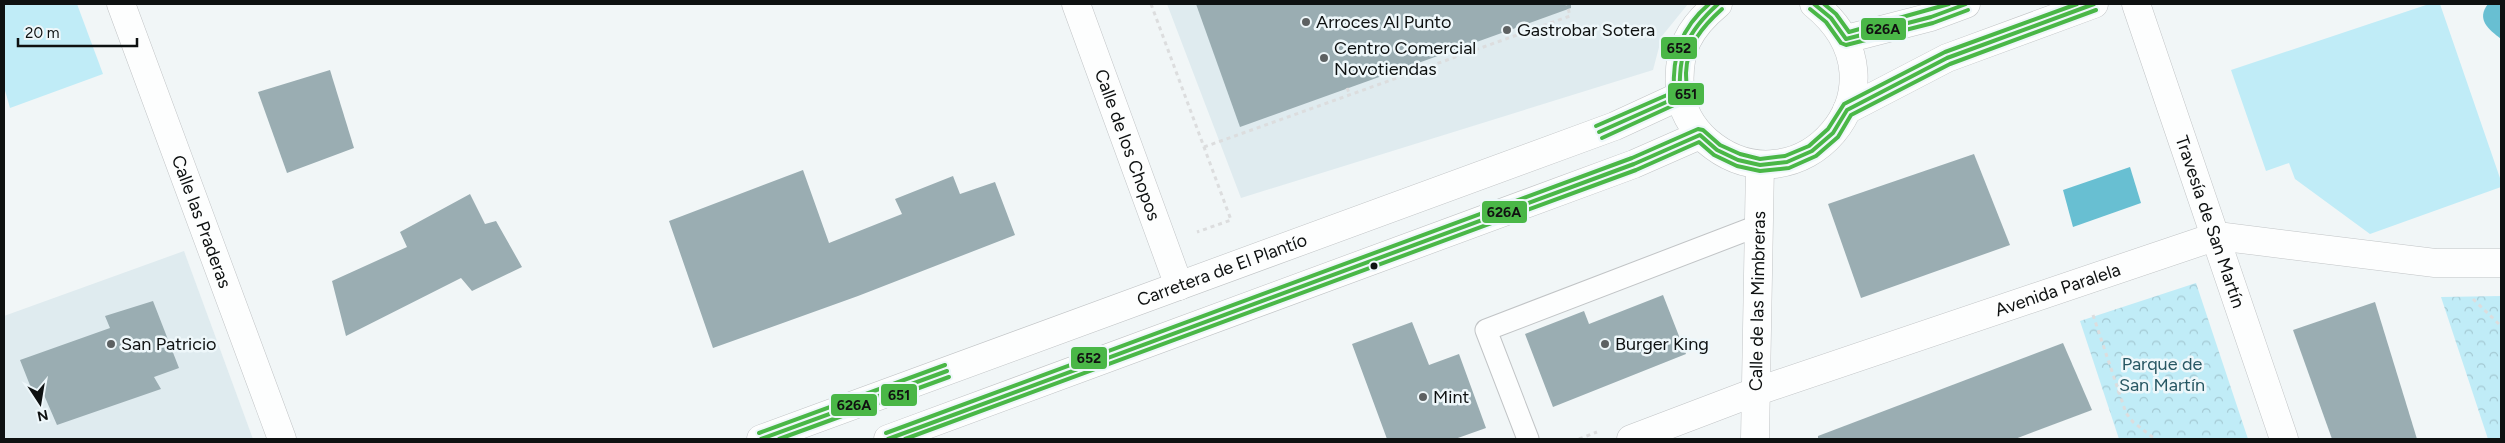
<svg xmlns="http://www.w3.org/2000/svg" width="2505" height="443" font-family="Figtree,sans-serif">
  <style>
    .built { fill: #dfebef }
    .park { fill: url(#park-crowns) }
    .garden { fill: #c0ecf7 }
    .water { fill: #68bfd2 }
    .building { fill: #9aadb2 }
    .lines { fill: none; stroke-linecap: round; stroke-linejoin: round }
    .service-casing { stroke: #c1c4c6; stroke-width: 23 }
    .minor-casing { stroke: #c1c4c6; stroke-width: 29 }
    .tertiary-casing { stroke: #c1c4c6; stroke-width: 29 }
    .path { stroke: #dcddde; stroke-width: 3; stroke-dasharray: 4 4; stroke-linecap: butt }
    .service { stroke: #fdfefe; stroke-width: 21 }
    .minor { stroke: #fdfefe; stroke-width: 28 }
    .tertiary { stroke: #fdfefe; stroke-width: 28 }
    .bus-1-casing { stroke: #eef7fa; stroke-width: 8 }
    .bus-2-casing { stroke: #eef7fa; stroke-width: 8 }
    .bus-3-casing { stroke: #eef7fa; stroke-width: 8 }
    .bus-1 { stroke: #4ab747; stroke-width: 4 }
    .bus-2 { stroke: #4ab747; stroke-width: 4 }
    .bus-3 { stroke: #4ab747; stroke-width: 4 }
    .poi-dot { fill: #5d6162; stroke: #eef7fa; stroke-width: 2 }
    .bus-dot { fill: #0e1111; stroke: #eef7fa; stroke-width: 2 }
    .labels { text-anchor: middle; dominant-baseline: central; stroke-width: 5; stroke-linejoin: round; paint-order: stroke }
    .poi-label { font-size: 18px; fill: #0e1111; stroke: #eef7fa; text-anchor: start }
    .street-label { font-size: 18px; fill: #0e1111; stroke: #eef7fa }
    .park-label { font-size: 18px; fill: #275763; stroke: #eef7fa }
    .line-badge { stroke: #eef7fa; stroke-width: 2 }
    .pale-badge-label { font-size: 14px; text-anchor: middle; font-weight: bold; fill: #111 }
  </style>
  <defs>
    <pattern id="park-crowns" width="20" height="18" patternUnits="userSpaceOnUse" patternTransform="scale(1.25)"><rect width="20" height="18" fill="#c0ecf7"/><path d="M2 6a3 3 0 1 1 6 0M12 15a3 3 0 1 1 6 0" fill="none" stroke="#a4c9d3"/></pattern>
  </defs>
  <rect width="100%" height="100%" fill="#f1f6f7"/>
  <g class="built">
    <polygon points="1167,4 1688,4 1662,36 1653,70 1241,198"/>
    <polygon points="184,251 253,439 4,439 4,316"/>
  </g>
  <g class="park">
    <polygon points="2196,283 2248,439 2119,439 2080,321"/>
    <polygon points="2501,296 2501,439 2488,439 2441,297"/>
  </g>
  <g class="garden">
    <polygon points="4,4 77,4 103,74 10,108 4,87"/>
    <polygon points="2429,4 2440,4 2501,181 2501,187 2370,234 2295,179 2289,163 2266,171 2231,70"/>
  </g>
  <g class="water">
    <path d="M 2488,4 L 2501,4 L 2501,39 C 2488,29 2476,19 2488,4 Z"/>
    <polygon points="2130,167 2141,203 2073,227 2063,190"/>
  </g>
  <g class="building">
    <polygon points="1196,4 1571,4 1571,8 1240,127"/>
    <polygon points="330,70 354,148 287,173 258,92"/>
    <polygon points="1974,154 2010,245 1861,298 1828,204"/>
    <polygon points="803,170 829,243 902,214 895,199 953,176 960,194 995,182 1015,235 858,296 713,348 669,221"/>
    <polygon points="470,194 485,224 496,221 522,267 472,291 461,278 346,336 332,281 407,247 400,232"/>
    <polygon points="1663,295 1686,354 1553,407 1525,334 1584,311 1589,324"/>
    <polygon points="153,301 179,368 154,377 161,389 57,425 44,395 35,398 20,360 110,328 105,316"/>
    <polygon points="2375,302 2417,439 2332,439 2293,330"/>
    <polygon points="1412,322 1429,365 1459,354 1486,428 1455,439 1387,439 1352,344"/>
    <polygon points="2063,343 2092,410 2015,439 1818,439 1818,436"/>
  </g>
  <g class="lines">
    <g class="service-casing">
      <polyline id="service" points="1528,439 1486,330 1760,225"/>
    </g>
    <g class="minor-casing">
      <g id="minor">
        <path id="s1" d="M 121,4 L 282,439"/>
        <path id="s2" d="M 1076,4 L 1179,286"/>
        <path id="s3" d="M 2136,4 L 2284,439"/>
        <path id="s4" d="M 1631,439 L 1755,392 L 2217,236 L 2435,263 L 2501,263"/>
        <path id="s5" d="M 1755,439 L 1760,165"/>
      </g>
    </g>
    <g class="tertiary-casing">
      <g id="tertiary">
        <path d="M 1718,4 C 1689,28 1677,50 1680,89 C 1681,109 1692,128 1707,141 C 1797,218 1917,87 1814,4"/>
        <polyline points="1846,39 1931,17 1966,4"/>
        <polyline points="1847,110 1947,58 2094,4"/>
        <path id="s6" d="M 761,439 L 1615,126 L 1680,96"/>
        <polyline points="888,439 1634,164 1700,135"/>
      </g>
    </g>
    <g class="path">
      <polyline points="1151,4 1231,220 1197,232"/>
      <polyline points="1347,88 1350,95"/>
      <polyline points="1204,147 1570,16 1567,4"/>
      <polyline points="2473,299 2501,326"/>
      <polyline points="2093,315 2126,413 2133,422 2155,439"/>
      <polyline points="2117,392 2149,383"/>
      <polyline points="1579,439 1597,432"/>
    </g>
    <use href="#service" class="service"/>
    <use href="#minor" class="minor"/>
    <use href="#tertiary" class="tertiary"/>
    <g class="bus-1-casing">
      <g id="bus-1">
        <polyline points="1814,4 1831,18 1846,39 1931,17 1966,4"/>
        <path d="M 1599,132 L 1680,96 C 1678,53 1686,33 1718,4"/>
        <polyline points="761,439 947,371"/>
        <polyline points="888,439 1634,164 1700,135 1717,150 1738,160 1760,165 1787,162 1812,151 1833,133 1847,110 1947,58 2094,4"/>
      </g>
    </g>
    <g class="bus-2-casing">
      <g id="bus-2">
        <polyline points="1810,9 1826,22 1841,43 1846,45 1933,23 1968,10"/>
        <path d="M 1602,138 L 1685,100 C 1688,93 1686,81 1686,73 C 1687,45 1702,27 1722,9"/>
        <polyline points="779,439 949,377"/>
        <polyline points="905,439 1636,170 1699,142 1714,155 1737,166 1760,171 1789,168 1816,156 1838,137 1851,115 1950,64 2096,10"/>
      </g>
    </g>
    <g class="bus-3-casing">
      <g id="bus-3">
        <polyline points="1824,4 1836,14 1849,32 1949,4"/>
        <path d="M 1596,126 L 1674,92 C 1672,55 1681,28 1709,4"/>
        <polyline points="759,433 945,365"/>
        <polyline points="886,433 1632,158 1698,129 1703,130 1720,145 1740,154 1760,159 1785,156 1809,146 1828,129 1844,104 1945,52 2077,4"/>
      </g>
    </g>
    <use href="#bus-1" class="bus-1"/>
    <use href="#bus-2" class="bus-2"/>
    <use href="#bus-3" class="bus-3"/>
  </g>
  <g class="poi-dot">
    <circle cx="1306" cy="22" r="5"/>
    <circle cx="1507" cy="30" r="5"/>
    <circle cx="1324" cy="58" r="5"/>
    <circle cx="111" cy="344" r="5"/>
    <circle cx="1605" cy="344" r="5"/>
    <circle cx="1423" cy="397" r="5"/>
  </g>
  <circle class="bus-dot" cx="1374" cy="266" r="4.5"/>
  <g class="labels">
    <g class="poi-label">
      <text x="1316" y="22">Arroces Al Punto</text>
      <text x="1517" y="30">Gastrobar Sotera</text>
      <text x="1334" y="48">Centro Comercial<tspan x="1334" dy="21">Novotiendas</tspan></text>
      <text x="121" y="344">San Patricio</text>
      <text x="1615" y="344">Burger King</text>
      <text x="1433" y="397">Mint</text>
    </g>
    <g class="street-label">
      <text stroke="none"><textPath href="#s2" startOffset="150">Calle de los Chopos</textPath></text>
      <text stroke="none"><textPath href="#s3" startOffset="230">Travesía de San Martín</textPath></text>
      <text stroke="none"><textPath href="#s1" startOffset="232">Calle las Praderas</textPath></text>
      <text stroke="none"><textPath href="#s6" startOffset="491">Carretera de El Plantío</textPath></text>
      <text stroke="none"><textPath href="#s4" startOffset="452">Avenida Paralela</textPath></text>
      <text stroke="none"><textPath href="#s5" startOffset="138">Calle de las Mimbreras</textPath></text>
    </g>
    <g class="park-label">
      <text x="2162" y="364">Parque de<tspan x="2162" dy="21">San Martín</tspan></text>
    </g>
  </g>
  <g class="line-badge">
    <rect x="1860" y="17" width="47" height="24" rx="5" fill="#4ab747"/>
    <rect x="1660" y="36" width="38" height="24" rx="5" fill="#4ab747"/>
    <rect x="1667" y="82" width="38" height="24" rx="5" fill="#4ab747"/>
    <rect x="1481" y="200" width="47" height="24" rx="5" fill="#4ab747"/>
    <rect x="1070" y="346" width="38" height="24" rx="5" fill="#4ab747"/>
    <rect x="880" y="383" width="38" height="24" rx="5" fill="#4ab747"/>
    <rect x="830" y="393" width="48" height="24" rx="5" fill="#4ab747"/>
  </g>
  <g class="pale-badge-label">
    <text x="1883" y="34">626A</text>
    <text x="1679" y="53">652</text>
    <text x="1686" y="99">651</text>
    <text x="1504" y="217">626A</text>
    <text x="1089" y="363">652</text>
    <text x="899" y="400">651</text>
    <text x="854" y="410">626A</text>
  </g>
  <rect width="2505" height="443" fill="none" stroke="#0e1111" stroke-width="10"/>
  <g transform="translate(40 403) rotate(168)" stroke="#eef7fa" stroke-width="4" paint-order="stroke">
  <path d="M0-4L9 19L0 12L-9 19Z" fill="#0e1111"/>
  <text y="-8" font-size="14" font-weight="bold" text-anchor="middle" fill="#0e1111">N</text>
  </g>
  <path d="M18 38v8h119v-8" fill="none" stroke="#0e1111" stroke-width="2.5"/>
  <text x="25" y="38" font-size="15" fill="#0e1111" stroke="#eef7fa" stroke-width="4" paint-order="stroke">20 m</text>
</svg>
